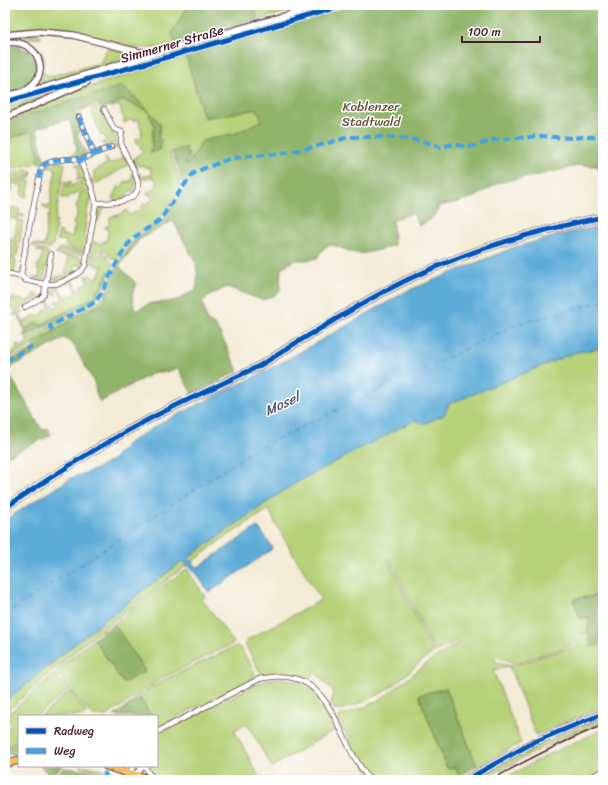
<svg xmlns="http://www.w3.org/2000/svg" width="608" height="785" font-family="Sriracha,sans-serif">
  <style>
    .green { fill: #b5d279; stroke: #807852 }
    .forest { fill: #90b469; stroke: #6d6a4a; fill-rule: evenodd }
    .water { fill: #5cacd7; stroke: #536681 }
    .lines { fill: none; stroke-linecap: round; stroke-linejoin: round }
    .ferry { stroke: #515770; stroke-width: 1; stroke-dasharray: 5 4; stroke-linecap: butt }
    .minor-casing { stroke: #633e44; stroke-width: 6 }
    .tertiary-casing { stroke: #633e44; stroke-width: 8 }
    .primary-casing { stroke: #633e44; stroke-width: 9 }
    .minor { stroke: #fff; stroke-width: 4.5 }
    .tertiary { stroke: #fff; stroke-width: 5.5 }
    .primary { stroke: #f6c06b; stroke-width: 7 }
    .rail { stroke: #4a1f2b; stroke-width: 1.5 }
    .quiet { stroke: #40a2eb; stroke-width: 4; stroke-dasharray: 8 4; stroke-linecap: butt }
    .cycleway-casing { stroke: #fff; stroke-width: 8 }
    .cycleway { stroke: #0057b8; stroke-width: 5 }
    .labels { text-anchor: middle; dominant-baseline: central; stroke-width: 3; stroke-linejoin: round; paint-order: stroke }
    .street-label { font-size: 13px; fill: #4a1f2b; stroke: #fff }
    .park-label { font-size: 13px; fill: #6a5542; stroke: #fff }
    .water-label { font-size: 14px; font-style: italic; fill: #515770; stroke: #fff }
  </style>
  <rect width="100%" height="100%" fill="#fff"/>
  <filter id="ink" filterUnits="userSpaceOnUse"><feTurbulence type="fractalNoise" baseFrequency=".025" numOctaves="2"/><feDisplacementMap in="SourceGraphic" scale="8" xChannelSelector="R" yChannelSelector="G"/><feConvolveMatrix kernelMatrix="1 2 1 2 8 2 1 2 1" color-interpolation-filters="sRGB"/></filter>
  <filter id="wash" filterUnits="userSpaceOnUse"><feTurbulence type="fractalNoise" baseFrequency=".012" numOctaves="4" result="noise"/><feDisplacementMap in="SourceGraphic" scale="16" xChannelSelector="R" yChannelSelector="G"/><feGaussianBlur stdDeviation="0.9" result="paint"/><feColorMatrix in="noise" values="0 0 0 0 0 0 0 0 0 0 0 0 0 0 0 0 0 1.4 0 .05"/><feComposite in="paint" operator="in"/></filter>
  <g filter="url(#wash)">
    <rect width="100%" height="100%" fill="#f2ebd5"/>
    <g class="green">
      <polygon points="5,5 189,5 172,32 175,43 160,48 136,48 73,32 64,30 39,28 38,27 5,31"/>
      <polygon points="254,5 311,5 257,20"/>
      <polygon points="39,34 41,38 5,39 5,38"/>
      <path d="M 31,43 C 39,46 47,56 43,65 C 38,53 39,53 28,44 Z"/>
      <polygon points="112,48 133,54 143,54 34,86 44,72 47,77 100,63 106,50"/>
      <path d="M 186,55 L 204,118 L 258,109 L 263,120 L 237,133 L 202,141 C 198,150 193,157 188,165 L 185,164 L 188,155 L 186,148 L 170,153 C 174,164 180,175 180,187 C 175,198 161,218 152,225 C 146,229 138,232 133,237 C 126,243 122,252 117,260 L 113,260 C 109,257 109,253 105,250 L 99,251 L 95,256 L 90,256 L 90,249 L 89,248 L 91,247 L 91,242 L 102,244 L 103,241 L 106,242 L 106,239 L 107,239 L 108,229 L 105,228 L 106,226 L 109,226 L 110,217 L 118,215 L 127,210 L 129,215 L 138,211 L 139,212 L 142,209 L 141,207 L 144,203 L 147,204 L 148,204 L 149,201 L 151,202 L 153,198 L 151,197 L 152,195 L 147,194 L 148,191 L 150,192 L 151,190 L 156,188 L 156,186 L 157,185 L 156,184 L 157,181 L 152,177 L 140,180 L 137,175 L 140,174 L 142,177 L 151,175 L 152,173 L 149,167 L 145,168 L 143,165 L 138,166 L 137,164 L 133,165 L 133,162 L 131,162 L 131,161 L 136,158 L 136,156 L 143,152 L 138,143 L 136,143 L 136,139 L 142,138 L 141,132 L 142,132 L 140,124 L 138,119 L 133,121 L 132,119 L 124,123 L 123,121 L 125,120 L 121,113 L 122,112 L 119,105 L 111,108 L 110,106 L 123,100 L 148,111 L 155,127 L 153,129 L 151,153 L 159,140 L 158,135 L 161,127 L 156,118 L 123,86 L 13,120 L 5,127 L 5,120 L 63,96 Z"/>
      <polygon points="62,91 5,115 5,107"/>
      <polygon points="96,103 101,106 117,142 105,147 103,142 106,140 104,135 101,136 92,113 93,112 91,107 80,111 81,115 80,116 77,111"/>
      <polygon points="32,131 39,157 34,162 35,163 31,165 30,164 17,168 9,167 6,167 6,165 8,165 9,157 5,156 5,140"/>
      <path d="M 119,144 L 128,165 C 116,171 106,181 93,184 L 90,180 L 95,177 L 93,172 L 99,170 L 98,168 L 105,165 L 105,164 L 107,163 L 105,159 L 107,159 L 109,164 L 123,158 L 118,147 L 113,149 L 113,147 Z"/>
      <polygon points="63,162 65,164 55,221 57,221 57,223 55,223 54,225 56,226 53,245 50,248 48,248 32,246 33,244 44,246 46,234 45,234 48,216 49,216 50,210 45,209 45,207 42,206 43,205 51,206 51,194 56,169 47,167 44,168 47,166"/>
      <polygon points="76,163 80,165 86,177 76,181 77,179 78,179 78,170 80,170 78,166 76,166"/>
      <polygon points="25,170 29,170 29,172 28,172 27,177 29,177 31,171 32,171 30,180 5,176 5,171 18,173"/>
      <path d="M 132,173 C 136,178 138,185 133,191 L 130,191 L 127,194 L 128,196 L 121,200 L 114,201 L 113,198 L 119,186 L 122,187 L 125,181 L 129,182 L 130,180 L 132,180 L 133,177 Z"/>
      <path d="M 5,178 L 21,181 L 30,182 L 27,197 L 22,196 C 23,187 22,184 12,183 L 12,192 L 5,190 Z"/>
      <polygon points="87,179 90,186 74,193 74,195 71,195 67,198 62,198 65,181 72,182 67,185 67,188"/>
      <polygon points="89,190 91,190 93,199 89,200 90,200 90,205 88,205 84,238 88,239 86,251 67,247 65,245 66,241 57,240 59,231 62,232 61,235 72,237 75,226 75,225 73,224 74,220 76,220 78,208 76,207 80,195 79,193"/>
      <polygon points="102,205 105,205 105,207 104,208 104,210 101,212 100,216 99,216 98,222 96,220 98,208"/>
      <polygon points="7,207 19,209 19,214 24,215 24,217 18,216 17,220 5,217 5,210 7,210"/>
      <polygon points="18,220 23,221 19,243 5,241 5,237 14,239"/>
      <polygon points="5,244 19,246 17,255 13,258 11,258 12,248 5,247"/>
      <polygon points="61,248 82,252 81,255 58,251 58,250"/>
      <polygon points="37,249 47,251 49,254 44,280 32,278 33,277 39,278 40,271 37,270 38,264 40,264 43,252 37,251"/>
      <path d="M 104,252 L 106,254 L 109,260 L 114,265 L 110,273 L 109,271 L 105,277 L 102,286 L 97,294 L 92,298 L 46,322 C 43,325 41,325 36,323 L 25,329 L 17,313 L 22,310 L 23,312 L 19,314 L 24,322 L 36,315 L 37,317 L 43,314 L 42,313 L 49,308 L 48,306 L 49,304 L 48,303 L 46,303 L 45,300 L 41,302 L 40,300 L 46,295 L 51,305 L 53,304 L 55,308 L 59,306 L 56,301 L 58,300 L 59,301 L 62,300 L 62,297 L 57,290 L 54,291 L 56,295 L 55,296 L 50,286 L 58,286 L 64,297 L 68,295 L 71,296 L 75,294 L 76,291 L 72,283 L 71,283 L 66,284 L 66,282 L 72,279 L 79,291 L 81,289 L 80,287 L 88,282 L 85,276 L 87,276 L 88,277 L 89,275 L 95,280 L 97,278 L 97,276 L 99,276 L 100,273 L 99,272 L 100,271 L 101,271 L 102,267 L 96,266 L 96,264 L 88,262 L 90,258 C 96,259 97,256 102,253 Z"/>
      <path d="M 56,253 L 82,258 L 84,260 L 82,266 L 75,265 L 74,269 L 78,270 C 69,275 61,282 50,280 L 49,279 L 66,275 L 67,273 L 66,273 L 66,269 L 68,260 L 67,259 L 67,257 L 60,256 L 59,254 L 56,255 Z"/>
      <polygon points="10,259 16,260 14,274 5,272 5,267 10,263"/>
      <polygon points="108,290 104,303 76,316 55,331 33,343 33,345 5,359 5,351 7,354 18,348 16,345 18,344 20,347 28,343 26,340 50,327 52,331 54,331 52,326 93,305 101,299"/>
      <polygon points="33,294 38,295 39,297 15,312 12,307 10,308 10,310 5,313 5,297 28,301 31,300"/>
      <polygon points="35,347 36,349 5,366 5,362"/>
      <path d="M 603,348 L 603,595 L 578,598 L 573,600 L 580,618 L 589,617 L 589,630 L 580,633 L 572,645 L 519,662 L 515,663 L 502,658 L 494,657 L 496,662 L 509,666 L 516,665 L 559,651 L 573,648 L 582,634 L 589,632 L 591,646 L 603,645 L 603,708 L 581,716 L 536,735 L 509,666 L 493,670 L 521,743 L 477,766 L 446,688 L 419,696 L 447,768 L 455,767 L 459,776 L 453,780 L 373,780 L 342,727 L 339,721 L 339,716 C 354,711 368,706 382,698 C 396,689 408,678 421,668 C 433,658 446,650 460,642 L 458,640 L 435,652 L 390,559 L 388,560 L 433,653 L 419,663 L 394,685 L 380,694 L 364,702 L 340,710 L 334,709 L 330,704 L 332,700 L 333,691 L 315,672 L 307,681 C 291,672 281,672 263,675 L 260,672 L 245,644 L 246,641 L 249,639 L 321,600 L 276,525 L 269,509 L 221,540 L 192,562 L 189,557 L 292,485 L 415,419 L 423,424 L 444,415 L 449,404 L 576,352 Z"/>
      <polygon points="183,561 187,565 83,644 5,713 5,702 10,697 43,670 48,667 50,665 77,642 113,614 122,609 123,607 134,597"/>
      <polygon points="187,569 205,597 202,599 234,643 162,678 107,716 93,716 72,692 56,671 94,639 123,683 145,671 114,624 155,592"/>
      <path d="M 236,646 L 238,646 L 241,649 C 244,653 246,658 249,663 C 256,673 257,678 246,684 L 243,684 L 183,714 L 157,729 L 157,716 L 151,716 L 139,697 L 151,688 L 168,678 Z"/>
      <polygon points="54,674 56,675 67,689 67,691 36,716 19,716 19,729 18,729 19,731 19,740 6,747 5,729 12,725 6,716"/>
      <path d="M 281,678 C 312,681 327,703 337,730 L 329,733 L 272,767 L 247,724 L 234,730 L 258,775 L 258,780 L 160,780 L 152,773 L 147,766 L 157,766 L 157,737 L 162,732 L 262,681 L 269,679 Z"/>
      <polygon points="69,692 71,693 87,713 83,716 41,716"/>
      <path d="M 603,719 L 603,722 C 563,736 521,758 484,779 L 483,780 L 475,780 C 490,772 503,763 518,756 C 545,742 574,728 603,719 Z"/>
      <path d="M 603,730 L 603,780 L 501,780 C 534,762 567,744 603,730 Z"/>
      <path d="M 80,766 C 98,766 118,773 135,780 L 130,780 L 114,774 Z"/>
    </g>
    <g class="forest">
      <polygon points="189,5 254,5 257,20 175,43 172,32"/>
      <path d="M 355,5 L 603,5 L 603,171 L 596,166 L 581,165 L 535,176 L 515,179 L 498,183 L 477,196 L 455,203 L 438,206 L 438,210 L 430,220 L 419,226 L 413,213 L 393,220 L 394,245 C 382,249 369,254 357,253 C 350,253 334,244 330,245 C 324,246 320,254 317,258 L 309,260 L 295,260 L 281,268 L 280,291 L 276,295 L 262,300 L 227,287 L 211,295 L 202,301 L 207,321 L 215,325 L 224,341 L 238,371 L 192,394 L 178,368 L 166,372 L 155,372 L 100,402 L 97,396 L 94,382 L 73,344 L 62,337 L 61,340 L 13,366 L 6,369 L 42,430 L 48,428 L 51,435 L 7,456 L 7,448 L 11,448 L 6,439 L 5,439 L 5,366 L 36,349 L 32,343 L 55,331 L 76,316 L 104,303 L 108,290 L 106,288 L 120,261 L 129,245 L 136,238 L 161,221 L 184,189 L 179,169 L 172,152 L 186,147 L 188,155 L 190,155 L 185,164 L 188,165 C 193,156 198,150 202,141 L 237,133 L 262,120 L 257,109 L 204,118 L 186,55 ZM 173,221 L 196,263 L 197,274 L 197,285 L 195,291 L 187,294 L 182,298 L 168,302 L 151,303 L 137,310 L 134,307 L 132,294 L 137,284 L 119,266 L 140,239 Z"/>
      <path d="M 12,46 C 32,47 48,64 31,82 C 25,88 14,91 5,93 L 5,47 Z"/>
      <path d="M 123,86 L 156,118 L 161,127 C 159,132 157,137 161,141 L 160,150 L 151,153 L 153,129 L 155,127 L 148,111 L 123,100 L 105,108 L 102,108 L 101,106 L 96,103 L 75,112 L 81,126 L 78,127 L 79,129 L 82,128 L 81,132 L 77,134 L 85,151 L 86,151 L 87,154 L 81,157 L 71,156 L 77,150 L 71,124 L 69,121 L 65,120 L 37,128 L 43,157 L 44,157 L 45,162 L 37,163 L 35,161 L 39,157 L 32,131 L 5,140 L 5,127 L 13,120 L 80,98 Z"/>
      <path d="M 109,271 L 110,273 C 105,284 101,295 91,303 L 25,337 L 23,334 L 26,332 L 17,314 L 13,316 L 13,315 L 17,313 L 25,329 L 36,323 C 40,325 43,326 46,322 L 92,298 L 97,294 L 96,291 L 98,289 L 100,289 C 102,287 108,274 109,271 Z"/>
      <polygon points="603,595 603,645 591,646 588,628 589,617 580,618 574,601 578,598"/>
      <polygon points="114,624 145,671 123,683 94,639"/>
      <polygon points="446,688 477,766 459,776 455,767 447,768 419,695"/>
      <polygon points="139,697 151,716 114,716"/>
      <polygon points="19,740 19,756 8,754 5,754 5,746 6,746"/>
      <polygon points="40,766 63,766 50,776"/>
      <polygon points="65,768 92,771 103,773 106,780 63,780 57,774"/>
    </g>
    <polygon class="water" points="603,227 603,348 576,352 449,404 444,415 423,424 415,420 292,485 189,557 194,565 198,567 257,527 259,528 272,547 271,550 210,592 208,591 196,573 183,561 142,591 123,607 122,609 113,614 77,642 5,702 5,520 71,478 94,470 111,461 130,442 161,423 274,367 407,291 515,247 579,230"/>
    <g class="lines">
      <polyline class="ferry" points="5,616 9,612 256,449 518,324 603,301"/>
    </g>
  </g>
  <g filter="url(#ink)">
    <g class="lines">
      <g class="minor-casing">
        <g id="minor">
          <polyline points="79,117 94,154 80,160"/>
          <polyline points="94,154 111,147"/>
          <path d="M 96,203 C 110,203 141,204 138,182 C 136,174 132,166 128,159 C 126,154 122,147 121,142 C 121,139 121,135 122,132 L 114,129 L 104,109"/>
          <path d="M 5,273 L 23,277 L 25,280 L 44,284 L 55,284 L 62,282 L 77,274 L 82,270 L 85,266 L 96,203 L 92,188 L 80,160 C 73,157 56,160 48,163 C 45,164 43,166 41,169 L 26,243 L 21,276"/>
          <polyline points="25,307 41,298 44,294 51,254"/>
          <path d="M 157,732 L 259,679 C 271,677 282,675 293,678 C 325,685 338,725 351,751 C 356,761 363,770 369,780"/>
          <polyline points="145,766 148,772 154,780"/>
          <polyline points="130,774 133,766"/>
          <polyline points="132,774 139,771 143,766"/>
          <polyline points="584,780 603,771"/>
        </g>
      </g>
      <g class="tertiary-casing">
        <g id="tertiary">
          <polyline points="5,35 39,32 73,35 131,50 139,52 152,52"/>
          <path d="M 5,43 C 21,40 38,48 40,66 C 41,71 39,76 36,81 C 33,85 28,88 24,91"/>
          <polyline points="5,96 46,87 162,51 322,5"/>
          <polyline points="5,102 147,63 345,5"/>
          <polyline points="5,118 87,82"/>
        </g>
      </g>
      <g class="primary-casing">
        <g id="primary">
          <path d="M 5,508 C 54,475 104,442 157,415 C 190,398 224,383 257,367 C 270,360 282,352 294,344 C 325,326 355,307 387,290 C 455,254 528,232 603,217"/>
          <polyline points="5,764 19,760"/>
          <polyline points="106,766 130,774 140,776 150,780"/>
          <polyline points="466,780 534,742 585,721 603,714"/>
        </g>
      </g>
      <use href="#minor" class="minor"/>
      <use href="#tertiary" class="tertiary"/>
      <use href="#primary" class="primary"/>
      <path class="rail" d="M 491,780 C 528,759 564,741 603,725"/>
      <g class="quiet">
        <polyline points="79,117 94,154 80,160"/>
        <polyline points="94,154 111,147"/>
        <path d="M 39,178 C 40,174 40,169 43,166 C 49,160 69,158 78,159 L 81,163"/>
        <polyline points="53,331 50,326 92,304 96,301 101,294 116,264 128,244 135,237 160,220 182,188 194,173 205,168 229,159 240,157 279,154 314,147 349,137 382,137 412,139 433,144 441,148 445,146 454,144 466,147 475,146 494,140 541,136 573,138 583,137 593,137 603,140"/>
        <polyline points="5,361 32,346"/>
        <polyline points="104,772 108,780"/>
      </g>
      <g class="cycleway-casing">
        <g id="cycleway">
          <polyline points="5,102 147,63 345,5"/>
          <path d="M 5,508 C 54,475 104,442 157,415 C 190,398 224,383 257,367 C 270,360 282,352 294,344 C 325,326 355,307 387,290 C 455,254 528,232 603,217"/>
          <polyline points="466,780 534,742 585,721 603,714"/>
        </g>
      </g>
      <use href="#cycleway" class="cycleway"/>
    </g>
  </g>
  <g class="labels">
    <g class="street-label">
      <text transform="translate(172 44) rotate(-16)">Simmerner Straße</text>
    </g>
    <g class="park-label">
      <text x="371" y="106">Koblenzer<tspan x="371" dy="15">Stadtwald</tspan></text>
    </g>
    <g class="water-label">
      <text transform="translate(282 404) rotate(-25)">Mosel</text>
    </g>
  </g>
  <rect width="608" height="785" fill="none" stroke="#fff" stroke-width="20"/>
  <rect x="18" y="715" width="140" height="52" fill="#ffffff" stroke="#b7a5aa"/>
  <rect x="26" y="728" width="20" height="6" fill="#0057b8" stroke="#b7a5aa"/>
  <text x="54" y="735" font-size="12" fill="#4a1f2b">Radweg</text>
  <rect x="26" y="748" width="20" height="6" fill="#40a2eb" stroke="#b7a5aa"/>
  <text x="54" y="755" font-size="12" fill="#4a1f2b">Weg</text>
  <path d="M462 36v6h78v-6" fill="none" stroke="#4a1f2b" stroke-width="2"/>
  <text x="468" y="36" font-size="12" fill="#4a1f2b" stroke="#ffffff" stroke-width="3" paint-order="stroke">100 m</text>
</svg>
